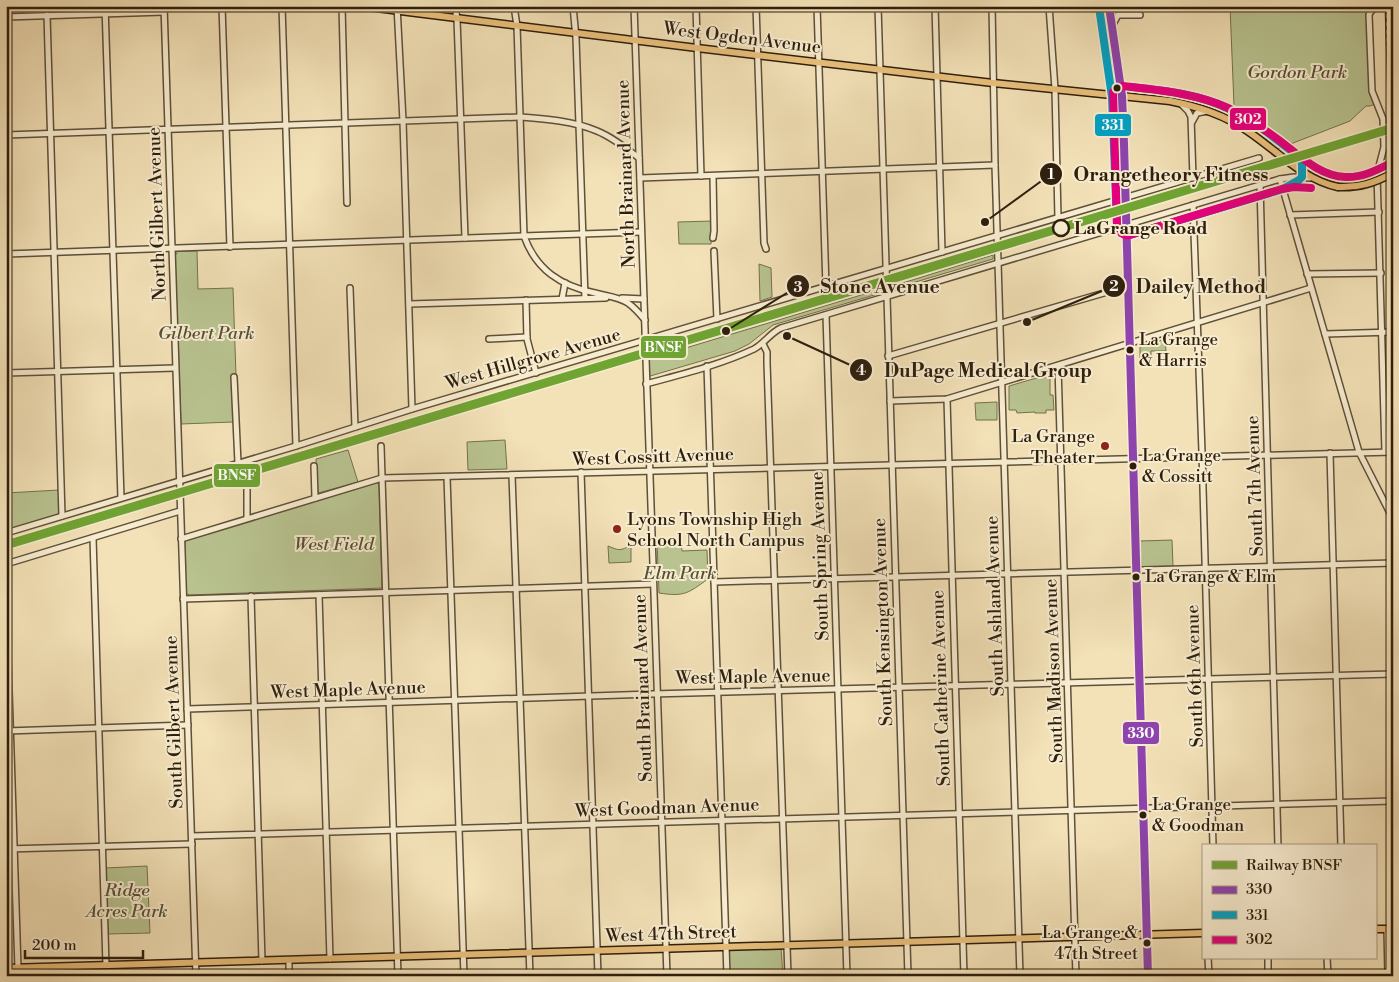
<svg xmlns="http://www.w3.org/2000/svg" width="1399" height="982" font-family="'Libre Bodoni',serif">
  <style>
    .green { fill: #b8c390; stroke: #73714e }
    .lines { fill: none; stroke-linecap: round; stroke-linejoin: round }
    .minor-casing { stroke: #5f5038; stroke-width: 8 }
    .major-casing { stroke: #2e1f0d; stroke-width: 9 }
    .minor { stroke: #f7ecd0; stroke-width: 5 }
    .major { stroke: #eac07c; stroke-width: 6 }
    .rail-casing { stroke: #2e1f0d; stroke-width: 3 }
    .rail { stroke: #f7ecd0; stroke-width: 1; stroke-dasharray: 4; stroke-linecap: butt }
    .major-bridge-casing { stroke: #2e1f0d; stroke-width: 9; stroke-linecap: butt }
    .major-bridge { stroke: #eac07c; stroke-width: 6 }
    .bus-1-casing { stroke: #f7ecd0; stroke-width: 11 }
    .bus-2-casing { stroke: #f7ecd0; stroke-width: 11 }
    .bus-3-casing { stroke: #f7ecd0; stroke-width: 11 }
    .bus-1 { stroke: #8e44ad; stroke-width: 8 }
    .bus-2 { stroke: #02a2c4; stroke-width: 8 }
    .bus-3 { stroke: #e5007d; stroke-width: 8 }
    .rail-1-casing { stroke: #f7ecd0; stroke-width: 12 }
    .rail-1 { stroke: #70a433; stroke-width: 9 }
    .bus-dot { fill: #2e1f0d; stroke: #f7ecd0; stroke-width: 2 }
    .stop-dot { fill: #f7ecd0; stroke: #2e1f0d; stroke-width: 2.5 }
    .poi-dot { fill: #8f2418; stroke: #f7ecd0; stroke-width: 2 }
    .labels { text-anchor: middle; dominant-baseline: central; stroke-width: 4; stroke-linejoin: round; paint-order: stroke }
    .bus-label { font-size: 17px; fill: #2e1f0d; stroke: #f7ecd0; text-anchor: start }
    .street-label { font-size: 18px; fill: #2e1f0d; stroke: #f7ecd0 }
    .park-label { font-size: 18px; font-style: italic; fill: #575034; stroke: #f7ecd0 }
    .stop-label { font-size: 18px; font-weight: bold; fill: #2e1f0d; stroke: #f7ecd0; text-anchor: start }
    .poi-label { font-size: 18px; fill: #2e1f0d; stroke: #f7ecd0; text-anchor: end }
    .leader { fill: none; stroke: #2e1f0d; stroke-width: 2 }
    .callout-dot { fill: #2e1f0d; stroke: #f7ecd0; stroke-width: 2 }
    .mark-label { font-size: 15px; text-anchor: middle; font-weight: bold; fill: #fff }
    .callout-label { font-size: 19px; text-anchor: middle; font-weight: bold; fill: #2e1f0d; stroke: #f7ecd0; stroke-width: 4; stroke-linejoin: round; paint-order: stroke }
    .line-badge { stroke: #f7ecd0; stroke-width: 2 }
    .badge-label { font-size: 14px; text-anchor: middle; font-weight: bold; fill: #fff }
  </style>
  <rect width="100%" height="100%" fill="#f3e1b7"/>
  <filter id="stains"><feTurbulence type="fractalNoise" baseFrequency=".004" numOctaves="4"/><feColorMatrix values="0 0 0 0 .2 0 0 0 0 .09 0 0 0 0 .02 0 0 0 .5 -.17"/></filter>
  <radialGradient id="worn" r=".72"><stop offset=".6" stop-color="#630" stop-opacity="0"/><stop offset="1" stop-color="#630" stop-opacity=".3"/></radialGradient>
  <g class="green">
    <polygon points="6,6 71,6 71,13 6,16"/>
    <polygon points="1230,6 1367,6 1369,83 1375,104 1370,106 1366,106 1350,121 1275,150 1231,120 1234,105"/>
    <polygon points="713,221 711,244 679,244 678,222"/>
    <polygon points="178,251 197,251 198,289 233,288 236,376 232,377 233,422 181,424 175,256"/>
    <polygon points="993,255 993,259 892,289 893,286"/>
    <polygon points="759,264 771,268 772,297 760,301"/>
    <polygon points="881,289 881,293 773,325 749,344 735,351 647,377 646,360"/>
    <polygon points="1165,339 1166,351 1151,351 1151,358 1140,358 1140,347"/>
    <polygon points="1050,376 1050,395 1053,395 1054,410 1046,410 1046,413 1035,413 1035,412 1017,413 1016,410 1009,410 1009,386 1040,377 1041,379"/>
    <polygon points="997,402 997,420 976,420 975,403"/>
    <polygon points="505,440 507,469 468,470 467,442"/>
    <polygon points="348,450 358,482 318,493 316,459"/>
    <polygon points="376,482 379,484 382,588 189,595 185,592 185,541"/>
    <polygon points="59,490 60,514 6,530 6,493"/>
    <polygon points="1172,540 1173,566 1141,567 1140,541"/>
    <path d="M 681,541 L 682,551 L 707,550 L 708,579 C 688,593 685,597 659,593 L 657,542 Z"/>
    <path d="M 631,545 L 631,562 L 609,563 L 608,546 C 620,551 620,551 631,545 Z"/>
    <polygon points="147,866 150,933 107,934 105,868"/>
    <polygon points="781,948 783,976 729,976 729,949"/>
  </g>
  <g class="lines">
    <g class="minor-casing">
      <g id="minor">
        <polyline points="105,6 121,498"/>
        <polyline points="164,6 196,976"/>
        <polyline points="222,6 230,247"/>
        <polyline points="282,6 296,446"/>
        <polyline points="342,6 347,203"/>
        <polyline points="397,6 403,121 412,409"/>
        <polyline points="455,6 457,19 465,238"/>
        <path d="M 514,6 L 517,26 L 524,236 C 536,270 561,286 595,293 C 607,296 619,297 628,303 C 635,308 640,314 645,320"/>
        <polyline points="573,6 576,38 585,298"/>
        <polyline points="634,6 667,976"/>
        <polyline points="696,6 701,176"/>
        <polyline points="756,6 764,243 766,249"/>
        <polyline points="817,6 826,287"/>
        <polyline points="878,6 908,976"/>
        <polyline points="935,6 942,252"/>
        <polyline points="992,6 995,165 1020,976"/>
        <polyline points="1049,6 1055,89 1058,218"/>
        <polyline points="47,15 62,516"/>
        <polyline points="6,17 164,12"/>
        <polyline points="1112,26 1118,15 1140,15"/>
        <polyline points="1181,104 1188,111 1191,117 1193,178"/>
        <polyline points="1192,122 1197,113 1208,111"/>
        <path d="M 6,135 L 520,117 C 546,119 573,121 597,131 C 612,137 626,148 639,158"/>
        <polyline points="713,176 714,231 713,238"/>
        <polyline points="640,178 995,165"/>
        <polyline points="1280,179 1359,452 1393,519"/>
        <polyline points="1260,185 1278,846"/>
        <polyline points="1193,205 1202,452 1213,846"/>
        <polyline points="1290,215 1379,212"/>
        <polyline points="714,251 717,319"/>
        <polyline points="6,254 641,232"/>
        <polyline points="1307,274 1381,273"/>
        <polyline points="350,288 355,427"/>
        <polyline points="622,298 644,299"/>
        <polyline points="562,299 565,283"/>
        <polyline points="526,300 527,339 536,373"/>
        <polyline points="409,304 606,298"/>
        <polyline points="826,315 847,976"/>
        <polyline points="1325,334 1393,332"/>
        <polyline points="489,339 527,337"/>
        <polyline points="763,344 767,352 767,363 788,976"/>
        <polyline points="888,356 1121,288 1129,291"/>
        <polyline points="707,366 727,976"/>
        <polyline points="1058,366 1076,976"/>
        <polyline points="6,373 175,368"/>
        <polyline points="234,377 238,463"/>
        <path d="M 646,384 C 682,374 720,365 754,349 C 764,344 770,333 781,328 L 1280,179 L 1294,177 L 1310,178"/>
        <polyline points="947,399 964,976"/>
        <polyline points="890,401 947,399 1311,288"/>
        <polyline points="381,446 398,976"/>
        <path d="M 1385,452 L 1377,174 L 1384,147 L 1383,119 L 1372,91 L 1369,15 C 1372,5 1384,8 1393,8"/>
        <polyline points="1330,453 1341,846"/>
        <polyline points="314,466 315,498"/>
        <polyline points="581,472 598,976"/>
        <polyline points="512,475 530,976"/>
        <polyline points="447,477 464,976"/>
        <polyline points="247,486 247,518"/>
        <polyline points="6,533 296,446 412,409 1259,158"/>
        <polyline points="93,538 106,965"/>
        <polyline points="181,539 382,478 1393,452"/>
        <polyline points="6,564 180,511"/>
        <polyline points="714,582 1393,563"/>
        <polyline points="319,595 330,959"/>
        <polyline points="251,596 262,961"/>
        <polyline points="6,597 18,968"/>
        <polyline points="183,599 653,584"/>
        <polyline points="187,709 652,694 1393,674"/>
        <polyline points="6,731 188,725"/>
        <polyline points="192,836 1393,801"/>
        <polyline points="6,849 192,844"/>
        <polyline points="1387,929 1388,976"/>
        <polyline points="1208,958 1209,976"/>
        <polyline points="1268,958 1268,976"/>
        <polyline points="1327,958 1328,976"/>
        <polyline points="289,960 289,976"/>
      </g>
    </g>
    <g class="major-casing">
      <g id="major">
        <path d="M 360,6 L 697,48 L 993,83 L 1170,101 C 1199,107 1225,115 1249,132 C 1277,151 1304,180 1338,187"/>
        <polyline points="1109,6 1122,96 1124,144 1148,976"/>
        <polyline points="1375,929 1393,929"/>
        <polyline points="6,968 1203,933"/>
      </g>
    </g>
    <use href="#minor" class="minor"/>
    <use href="#major" class="major"/>
    <g class="rail-casing">
      <g id="rail">
        <polyline points="1386,6 1393,234"/>
        <polyline points="6,548 1393,131"/>
      </g>
    </g>
    <use href="#rail" class="rail"/>
    <g class="major-bridge-casing">
      <path id="major-bridge" d="M 1338,187 C 1359,188 1374,183 1393,173"/>
    </g>
    <use href="#major-bridge" class="major-bridge"/>
    <g class="bus-1-casing">
      <polyline id="bus-1" points="1109,6 1122,96 1124,144 1148,976"/>
    </g>
    <g class="bus-2-casing">
      <path id="bus-2" d="M 1099,7 L 1112,97 L 1117,225 L 1121,233 L 1130,235 L 1283,189 L 1299,180 L 1302,177 L 1302,163 L 1299,157 C 1274,137 1248,116 1218,104 C 1190,93 1160,90 1131,87"/>
    </g>
    <g class="bus-3-casing">
      <path id="bus-3" d="M 1311,188 L 1294,187 L 1282,189 L 1130,235 C 1123,236 1118,232 1117,225 L 1113,92 L 1117,88 L 1123,86 C 1158,90 1195,93 1228,108 C 1245,116 1261,127 1276,138 C 1297,153 1318,176 1345,177 C 1361,178 1375,171 1389,164"/>
    </g>
    <use href="#bus-1" class="bus-1"/>
    <use href="#bus-2" class="bus-2"/>
    <use href="#bus-3" class="bus-3"/>
    <g class="rail-1-casing">
      <polyline id="rail-1" points="6,545 1393,128"/>
    </g>
    <use href="#rail-1" class="rail-1"/>
  </g>
  <g class="bus-dot">
    <circle cx="1117" cy="88" r="4.5"/>
    <circle cx="1130" cy="350" r="4.5"/>
    <circle cx="1133" cy="466" r="4.5"/>
    <circle cx="1136" cy="577" r="4.5"/>
    <circle cx="1143" cy="815" r="4.5"/>
    <circle cx="1147" cy="943" r="4.5"/>
  </g>
  <circle class="stop-dot" cx="1061" cy="228" r="8"/>
  <g class="poi-dot">
    <circle cx="1105" cy="446" r="5"/>
    <circle cx="617" cy="529" r="5"/>
  </g>
  <g class="labels">
    <g class="bus-label">
      <text x="1139" y="340">La Grange<tspan x="1139" dy="21">&amp; Harris</tspan></text>
      <text x="1142" y="456">La Grange<tspan x="1142" dy="21">&amp; Cossitt</tspan></text>
      <text x="1145" y="577">La Grange &amp; Elm</text>
      <text x="1152" y="805">La Grange<tspan x="1152" dy="21">&amp; Goodman</tspan></text>
      <text x="1138" y="933" text-anchor="end">La Grange &amp;<tspan x="1138" dy="21">47th Street</tspan></text>
    </g>
    <g class="street-label">
      <text transform="translate(742 38) rotate(7)">West Ogden Avenue</text>
      <text transform="translate(626 174) rotate(-92)">North Brainard Avenue</text>
      <text transform="translate(157 214) rotate(-92)">North Gilbert Avenue</text>
      <text transform="translate(533 359) rotate(-16)">West Hillgrove Avenue</text>
      <text transform="translate(653 457) rotate(-2)">West Cossitt Avenue</text>
      <text transform="translate(1255 486) rotate(-92)">South 7th Avenue</text>
      <text transform="translate(820 556) rotate(-92)">South Spring Avenue</text>
      <text transform="translate(995 606) rotate(-92)">South Ashland Avenue</text>
      <text transform="translate(883 622) rotate(-92)">South Kensington Avenue</text>
      <text transform="translate(1054 671) rotate(-92)">South Madison Avenue</text>
      <text transform="translate(1195 676) rotate(-92)">South 6th Avenue</text>
      <text transform="translate(753 677) rotate(-1)">West Maple Avenue</text>
      <text transform="translate(643 688) rotate(-92)">South Brainard Avenue</text>
      <text transform="translate(941 688) rotate(-92)">South Catherine Avenue</text>
      <text transform="translate(348 690) rotate(-2)">West Maple Avenue</text>
      <text transform="translate(174 722) rotate(-92)">South Gilbert Avenue</text>
      <text transform="translate(667 808) rotate(-2)">West Goodman Avenue</text>
      <text transform="translate(671 934) rotate(-2)">West 47th Street</text>
    </g>
    <g class="park-label">
      <text x="1297" y="72">Gordon Park</text>
      <text x="206" y="333">Gilbert Park</text>
      <text x="334" y="544">West Field</text>
      <text x="680" y="573">Elm Park</text>
      <text x="127" y="890">Ridge<tspan x="127" dy="21">Acres Park</tspan></text>
    </g>
    <g class="stop-label">
      <text x="1074" y="228">LaGrange Road</text>
    </g>
    <g class="poi-label">
      <text x="1095" y="436">La Grange<tspan x="1095" dy="21">Theater</tspan></text>
      <text x="627" y="519" text-anchor="start">Lyons Township High<tspan x="627" dy="21">School North Campus</tspan></text>
    </g>
  </g>
  <path class="leader" d="M985 222L1051 174M1027 322L1114 286M726 331L798 286M787 336L861 370"/>
  <g class="callout-dot">
    <circle cx="985" cy="222" r="5"/>
    <circle cx="1027" cy="322" r="5"/>
    <circle cx="726" cy="331" r="5"/>
    <circle cx="787" cy="336" r="5"/>
    <circle cx="1051" cy="174" r="12"/>
    <circle cx="1114" cy="286" r="12"/>
    <circle cx="798" cy="286" r="12"/>
    <circle cx="861" cy="370" r="12"/>
  </g>
  <g class="mark-label">
    <text x="1051" y="179">1</text>
    <text x="1114" y="291">2</text>
    <text x="798" y="292">3</text>
    <text x="861" y="375">4</text>
  </g>
  <g class="callout-label">
    <text x="1171" y="181">Orangetheory Fitness</text>
    <text x="1201" y="293">Dailey Method</text>
    <text x="880" y="293">Stone Avenue</text>
    <text x="988" y="377">DuPage Medical Group</text>
  </g>
  <g class="line-badge">
    <rect x="1229" y="107" width="38" height="24" rx="5" fill="#e5007d"/>
    <rect x="1094" y="113" width="38" height="24" rx="5" fill="#02a2c4"/>
    <rect x="640" y="335" width="47" height="24" rx="5" fill="#70a433"/>
    <rect x="213" y="463" width="48" height="25" rx="5" fill="#70a433"/>
    <rect x="1122" y="721" width="38" height="24" rx="5" fill="#8e44ad"/>
  </g>
  <g class="badge-label">
    <text x="1248" y="124">302</text>
    <text x="1113" y="130">331</text>
    <text x="664" y="352">BNSF</text>
    <text x="237" y="480">BNSF</text>
    <text x="1141" y="738">330</text>
  </g>
  <rect width="1399" height="982" fill="none" stroke="#f3e1b7" stroke-width="25"/>
  <rect x="8" y="8" width="1384" height="967" fill="none" stroke="#2e1f0d" stroke-width="2.5"/>
  <rect x="12" y="12" width="1374" height="957" fill="none" stroke="#2e1f0d"/>
  <rect x="1202" y="844" width="175" height="115" fill="#f7ecd0" stroke="#a79a82"/>
  <rect x="1212" y="861" width="25" height="8" fill="#70a433" stroke="#a79a82"/>
  <text x="1246" y="870" font-size="15" fill="#2e1f0d">Railway BNSF</text>
  <rect x="1212" y="886" width="25" height="8" fill="#8e44ad" stroke="#a79a82"/>
  <text x="1246" y="894" font-size="15" fill="#2e1f0d">330</text>
  <rect x="1212" y="911" width="25" height="8" fill="#02a2c4" stroke="#a79a82"/>
  <text x="1246" y="920" font-size="15" fill="#2e1f0d">331</text>
  <rect x="1212" y="936" width="25" height="8" fill="#e5007d" stroke="#a79a82"/>
  <text x="1246" y="944" font-size="15" fill="#2e1f0d">302</text>
  <path d="M25 950v8h118v-8" fill="none" stroke="#2e1f0d" stroke-width="2.5"/>
  <text x="32" y="950" font-size="15" fill="#2e1f0d" stroke="#f7ecd0" stroke-width="4" paint-order="stroke">200 m</text>
  <rect width="100%" height="100%" filter="url(#stains)"/>
  <rect width="100%" height="100%" fill="url(#worn)"/>
</svg>
